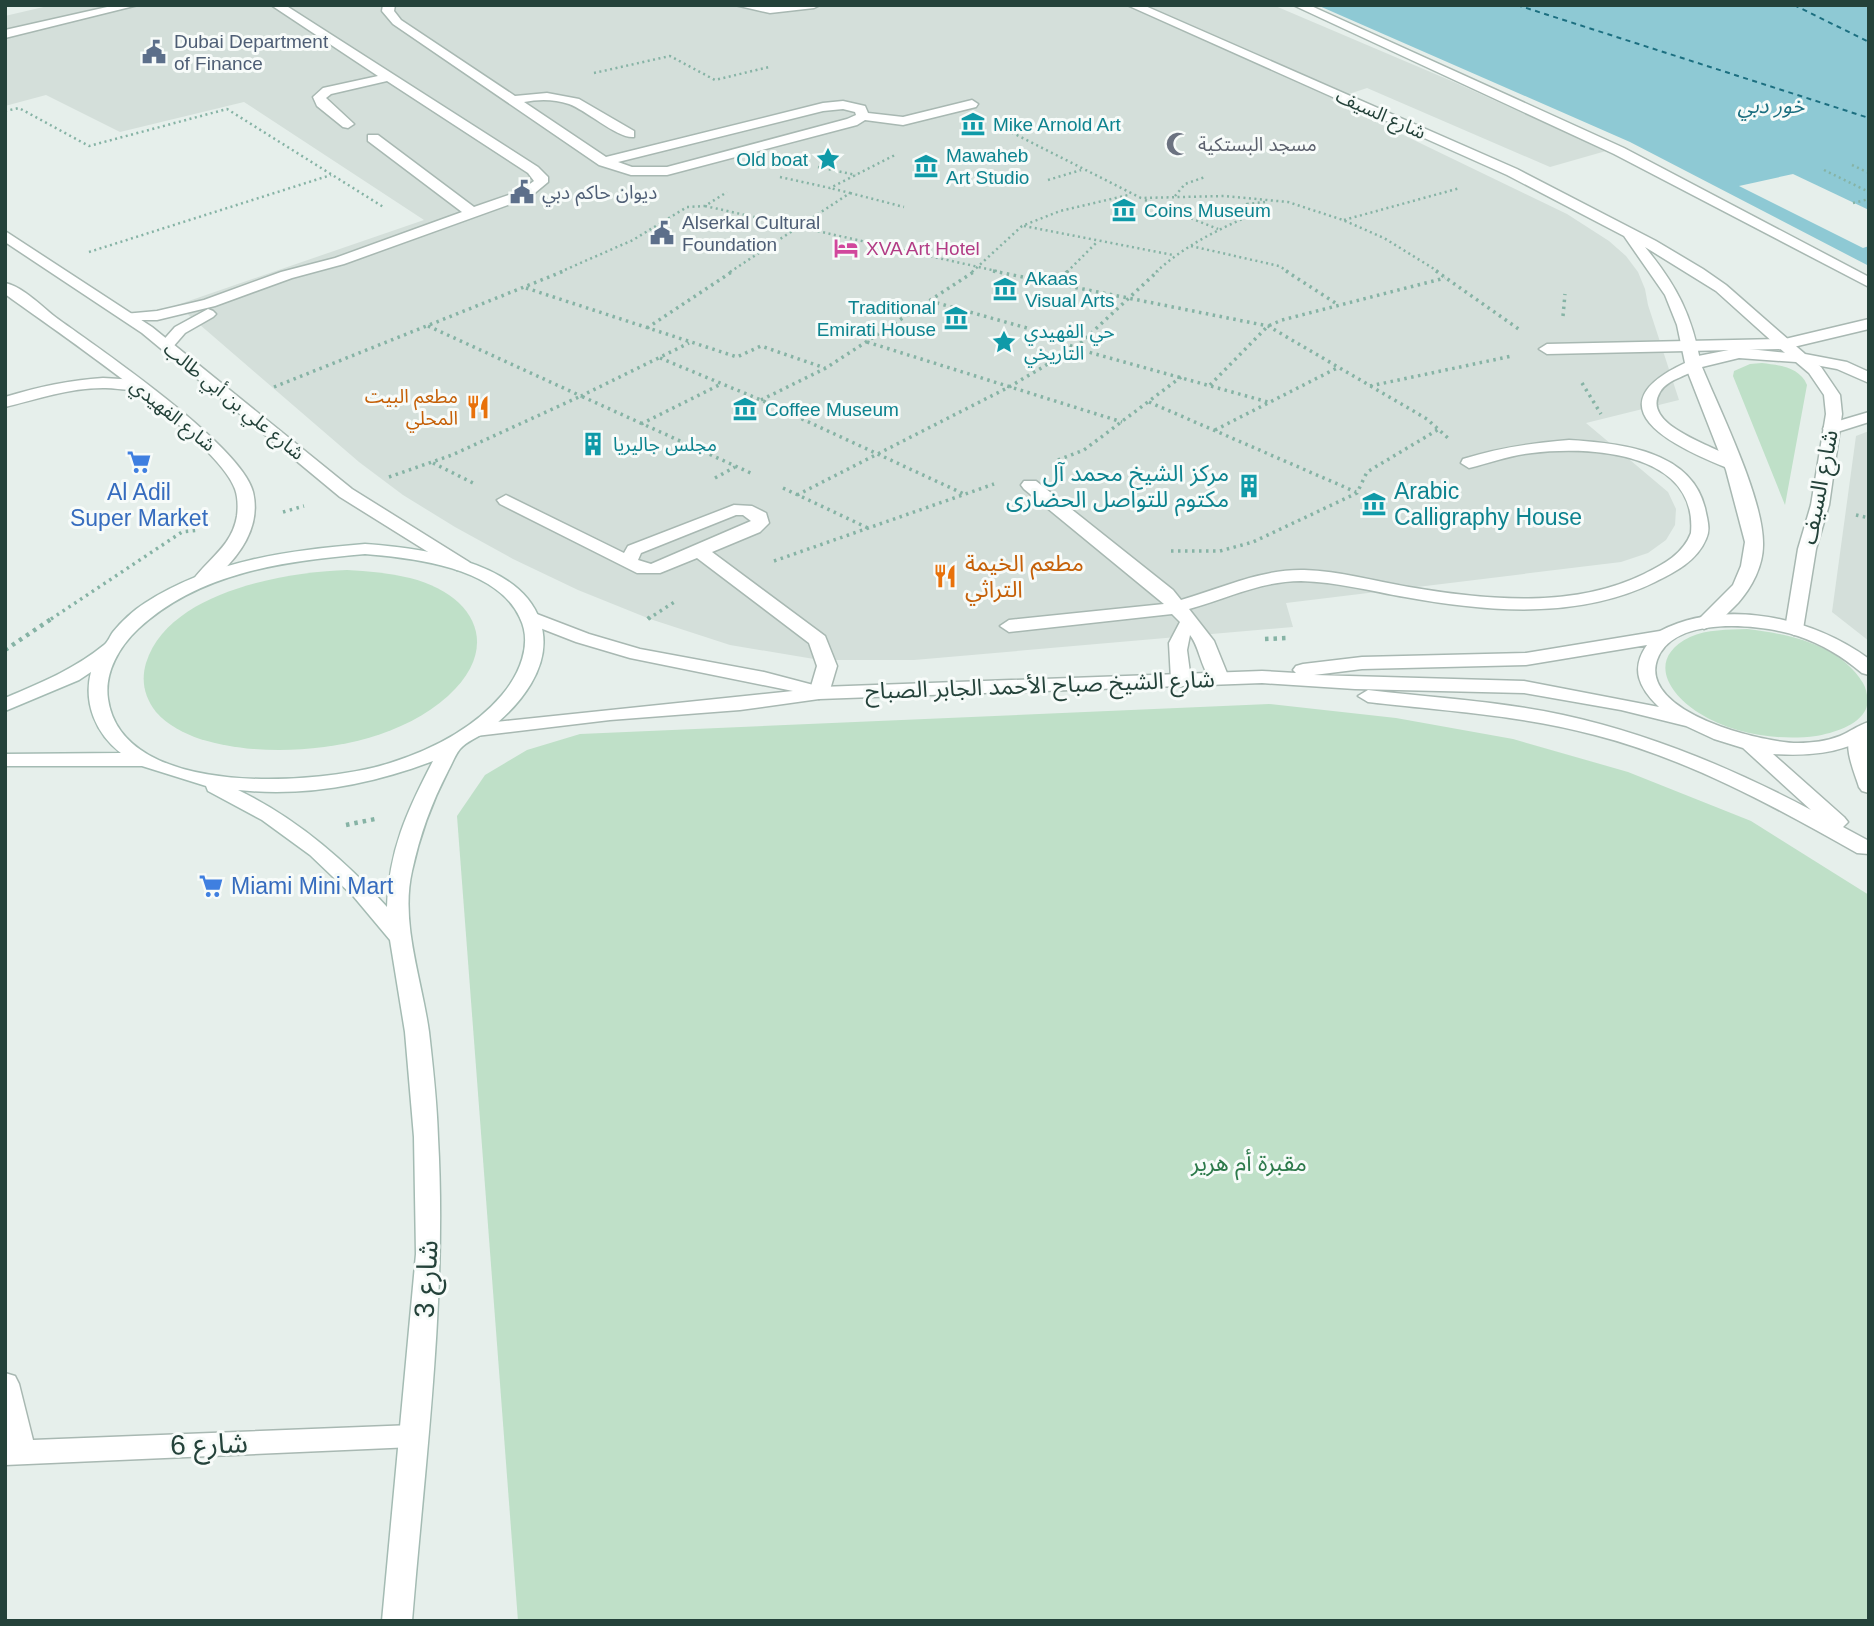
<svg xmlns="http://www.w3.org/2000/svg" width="1874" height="1626" font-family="Helvetica,'Noto Sans Arabic',sans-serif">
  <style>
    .built { fill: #d4dfda }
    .green { fill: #bfe0c8 }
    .water { fill: #8ec9d4 }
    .pier { fill: #e6efeb }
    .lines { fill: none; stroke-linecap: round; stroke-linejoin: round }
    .ferry { stroke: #1c6f80; stroke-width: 2; stroke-dasharray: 5 4.5; stroke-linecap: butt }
    .service-casing { stroke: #a8b8b2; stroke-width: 3 }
    .pedestrian-casing { stroke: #a8b8b2; stroke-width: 3 }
    .minor-casing { stroke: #a8b8b2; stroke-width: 3 }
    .tertiary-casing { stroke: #a8b8b2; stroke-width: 3 }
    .secondary-casing { stroke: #a4bbb3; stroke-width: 3 }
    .path-far2 { stroke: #86b3a5; stroke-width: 2.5; stroke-dasharray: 2 3.5; stroke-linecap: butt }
    .path-far1 { stroke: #86b3a5; stroke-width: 3.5; stroke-dasharray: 2.5 4.5; stroke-linecap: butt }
    .path { stroke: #86b3a5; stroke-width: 4.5; stroke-dasharray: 3.5 5; stroke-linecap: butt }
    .service { fill: #fff; fill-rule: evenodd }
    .pedestrian { fill: #fff; fill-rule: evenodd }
    .minor { fill: #fff; fill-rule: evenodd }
    .tertiary { fill: #fff; fill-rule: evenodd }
    .secondary { fill: #fff; fill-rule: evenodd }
    .labels { text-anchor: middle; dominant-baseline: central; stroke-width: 6; stroke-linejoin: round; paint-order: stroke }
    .far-service-label { font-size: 19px; fill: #4e5e75; stroke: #f7fbf9; text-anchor: start }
    .far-street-label { font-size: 19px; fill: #24423a; stroke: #f7fbf9 }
    .far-culture-label { font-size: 19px; fill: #0d838f; stroke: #f7fbf9; text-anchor: start }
    .far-worship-label { font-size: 19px; fill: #5b616d; stroke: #f7fbf9; text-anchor: start }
    .far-hotel-label { font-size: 19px; fill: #b23c85; stroke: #f7fbf9; text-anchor: start }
    .far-food-label { font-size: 19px; fill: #c56008; stroke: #f7fbf9; text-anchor: end }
    .far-water-label { font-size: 21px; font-style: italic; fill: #1c6f80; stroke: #f7fbf9 }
    .culture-label { font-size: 23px; fill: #0d838f; stroke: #f7fbf9; text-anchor: end }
    .street-label { font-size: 23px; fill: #24423a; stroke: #f7fbf9 }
    .shop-label { font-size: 23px; fill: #366cbe; stroke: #f7fbf9 }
    .food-label { font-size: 23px; fill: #c56008; stroke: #f7fbf9; text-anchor: start }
    .park-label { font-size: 23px; fill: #2d7a4b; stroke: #f7fbf9 }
    .near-street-label { font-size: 28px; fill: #24423a; stroke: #f7fbf9 }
  </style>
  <rect width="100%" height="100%" fill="#e6efeb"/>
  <g class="built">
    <polygon points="52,5 1273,5 1454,82 1606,151 1550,167 1367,88 1331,100 1567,214 1609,241 1626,256 1638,272 1645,289 1648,305 1679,400 1586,423 1668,492 1676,509 1675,525 1666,540 1648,553 1621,562 1286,603 1293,627 914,660 820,660 730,645 650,619 578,590 513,559 455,527 403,495 359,462 177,305 424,220 244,102 120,132 46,95 5,106 5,16"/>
    <polygon points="1869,431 1869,641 1832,612 1856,436"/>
  </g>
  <g class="green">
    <path d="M 1762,363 C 1778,365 1800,367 1807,385 L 1785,505 L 1733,376 L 1734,371 L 1750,364 Z"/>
    <path d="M 347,570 C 368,571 389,573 410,578 C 474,594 503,646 448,696 C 398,741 317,754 253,749 C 220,746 179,738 156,712 C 144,697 141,680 146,663 C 168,592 284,572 347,570 Z"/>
    <path d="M 1747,629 C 1789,634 1839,644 1863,683 C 1867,690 1869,701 1866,709 C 1858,726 1833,733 1816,736 C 1778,741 1732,734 1699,713 C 1667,693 1647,658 1690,637 C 1707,629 1728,630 1747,629 Z"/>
    <polygon points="1269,704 1396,718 1513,739 1628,772 1751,821 1869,895 1869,1621 518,1621 457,816 485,775 527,750 580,734"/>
  </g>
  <polygon class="water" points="1317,5 1869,5 1869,266 1630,142"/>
  <polygon class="pier" points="1793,174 1869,210 1869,246 1863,248 1739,186"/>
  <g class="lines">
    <g class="ferry">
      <polyline points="1517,5 1869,118"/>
      <polyline points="1794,5 1869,42"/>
    </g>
    <g class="service-casing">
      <g id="service">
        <polygon points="116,5 138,5 5,38 5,30"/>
        <polygon points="271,5 285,5 538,167 548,177 548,182 530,197 344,264 292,278 215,306 157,320 124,320 121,317 124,314 157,311 204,300 281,272 335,258 462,212 368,141 368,135 378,135 474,207 520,191 534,181 528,173 387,81 331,94 326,98 354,124 348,128 343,127 317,106 313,97 323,88 378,76"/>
        <path d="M 383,5 L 395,5 L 394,11 L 401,20 L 515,96 L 547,93 L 579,99 L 634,131 L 634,137 C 618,139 586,110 569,104 C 554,99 539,99 524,102 L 606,157 L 823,103 L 843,101 L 865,106 L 868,113 L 903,117 L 972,100 L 978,104 L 976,107 L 903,125 L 865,120 L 857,125 L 667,175 L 631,175 L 599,165 L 393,24 L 382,11 ZM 843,109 L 855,112 L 856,115 L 847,119 L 667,167 L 632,167 L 618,162 L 823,111 Z"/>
        <polygon points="735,5 820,5 814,8 770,13"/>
        <path d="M 1127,5 L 1143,5 L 1517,169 L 1656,241 L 1703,269 L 1726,285 L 1805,354 L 1847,362 L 1869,372 L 1869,383 L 1837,369 L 1794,361 L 1716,291 L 1645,247 C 1677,286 1692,315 1701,365 C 1690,377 1669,377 1660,392 C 1638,428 1726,448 1739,463 L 1731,468 L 1725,467 C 1670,445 1592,406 1685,363 L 1677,325 L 1665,295 L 1624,236 L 1507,175 Z"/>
        <polygon points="208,309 213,311 216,314 213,317 185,333 172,348 162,348 159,345 175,327"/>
        <polygon points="1869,412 1869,422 1831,434 1823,429 1825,425"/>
        <path d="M 1569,440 C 1619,443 1691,450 1705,508 C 1707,519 1711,529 1706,539 C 1697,561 1675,572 1655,582 C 1578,620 1487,612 1405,597 C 1371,591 1336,582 1301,581 C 1261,581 1226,599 1189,609 L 1214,641 L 1229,678 L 1219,684 C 1202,680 1201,648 1190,635 L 1187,650 L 1191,680 L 1181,686 L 1171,680 L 1169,643 L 1180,622 L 1172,614 L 1009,632 L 1000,626 L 1009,620 L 1164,604 L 1024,489 L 1021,485 L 1024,481 L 1036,481 L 1173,590 L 1181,600 C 1222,588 1261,569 1304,570 C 1340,571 1374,581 1409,587 C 1486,600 1572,609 1644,574 C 1664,564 1683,554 1691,533 C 1698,451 1588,446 1532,453 C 1510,455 1490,463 1469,468 L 1461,463 L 1463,459 C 1498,448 1532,443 1569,440 Z"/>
        <path d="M 506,495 L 624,553 L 628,546 L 734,505 L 752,506 L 766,513 L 769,523 L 760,532 L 712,552 L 825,636 L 837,666 L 829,693 L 819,699 L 809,693 L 817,666 L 809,643 L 697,558 L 660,573 L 637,573 L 500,504 L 497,500 ZM 736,515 L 743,515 L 751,521 L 651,564 L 638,560 L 641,553 Z"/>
      </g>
    </g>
    <g class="pedestrian-casing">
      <g id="pedestrian">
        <polygon points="1293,5 1309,5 1624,148 1869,277 1869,287 1614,154"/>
        <polygon points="1869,319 1869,329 1785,349 1547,354 1539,349 1547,344 1785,339"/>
      </g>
    </g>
    <g class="minor-casing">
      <g id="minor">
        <path d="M 1739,348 L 1806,355 L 1821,367 L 1840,395 L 1842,414 L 1829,505 L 1816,549 L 1803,629 L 1794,635 L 1785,629 L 1798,549 L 1811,505 L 1826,414 L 1824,395 L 1809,373 L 1796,362 L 1739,358 L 1702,367 C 1720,411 1764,499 1763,545 C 1763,566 1752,587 1738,603 C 1729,612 1717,625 1704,629 L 1695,623 L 1733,585 L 1741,566 L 1745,542 L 1726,470 L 1685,365 L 1698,356 Z"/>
        <path d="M 103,378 L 138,380 L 146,385 C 137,394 116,387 103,388 C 69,388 38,399 5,407 L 5,397 C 38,387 70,380 103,378 Z"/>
        <path d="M 1858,730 L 1865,732 L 1868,736 L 1869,793 L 1862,791 L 1859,787 C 1854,771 1843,747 1851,732 Z"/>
        <polygon points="5,1373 15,1376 19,1384 33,1440 413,1425 423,1428 427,1436 423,1444 413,1447 5,1465"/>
      </g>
    </g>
    <g class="tertiary-casing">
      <g id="tertiary">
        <polygon points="5,231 152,327 352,489 469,562 472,566 469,570 457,570 340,497 142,333 5,242"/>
        <path d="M 5,283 C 24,287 43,308 58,319 C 100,349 242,446 253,492 C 262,530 235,562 208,584 L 196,584 L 193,580 C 209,558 232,546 237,516 C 238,508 238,497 235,489 C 218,440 53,329 5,294 Z"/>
        <path d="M 529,611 L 589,634 L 640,649 L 764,672 L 821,687 L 1262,671 L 1296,673 L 1293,670 L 1296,666 L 1303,664 L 1362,657 L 1526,653 L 1660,631 C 1724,598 1813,617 1869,659 L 1869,675 L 1862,673 C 1843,657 1822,644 1798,636 C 1763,624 1673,614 1657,660 C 1639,713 1763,743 1798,743 C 1812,743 1827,741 1840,736 C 1850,732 1858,725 1869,722 L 1869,737 C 1839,754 1807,756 1773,754 L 1844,817 L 1848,822 L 1843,827 L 1869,841 L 1869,854 L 1857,853 C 1774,806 1688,759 1595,735 C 1521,715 1444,711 1368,702 L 1358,696 L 1368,690 C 1433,698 1499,701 1563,715 C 1650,734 1732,768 1811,810 L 1743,748 L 1714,739 L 1686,726 L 1621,710 L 1524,693 L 1355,689 L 1262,683 L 819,699 L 740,710 L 610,720 L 476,736 L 469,734 L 466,730 L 469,726 L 476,724 L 793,691 L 630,658 L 576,642 L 522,621 L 520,617 ZM 1647,645 C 1630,669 1639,688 1659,707 L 1524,681 L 1314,675 L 1362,669 L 1526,665 Z"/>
      </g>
    </g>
    <g class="secondary-casing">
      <path id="secondary" d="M 365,544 C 419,548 520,560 540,621 C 555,665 519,707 486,732 C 478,737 466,742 460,749 C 455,755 452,764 448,771 C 431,804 420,834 412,871 C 400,923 422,980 429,1032 C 433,1067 437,1103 438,1138 C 447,1299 425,1461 412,1621 L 382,1621 L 416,1254 L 414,1137 L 405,1032 L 390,940 L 354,897 L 310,855 L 262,820 L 208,791 L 206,786 L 142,766 L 5,766 L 5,754 L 121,753 C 96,734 83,703 91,672 L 79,680 L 5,711 L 5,698 C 40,683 75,669 104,645 C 108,642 110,636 113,632 C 121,622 134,610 145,603 C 210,561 289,550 365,544 ZM 365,554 C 413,558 497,567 520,618 C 533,644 519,675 502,695 C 473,729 431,750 390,763 C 321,785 122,800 108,699 C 104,672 120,646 138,629 C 199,572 285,561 365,554 ZM 433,761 C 407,811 389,850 387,907 C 344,859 296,818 238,790 C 305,797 370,785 433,761 Z"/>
    </g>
    <g class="path-far2">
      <polyline points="594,73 670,56 715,80 769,67"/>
      <polyline points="5,111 19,108 89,146 227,109 385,208"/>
      <polyline points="997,125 1141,198 1224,196 1288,202 1343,220 1384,238 1439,272"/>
      <polyline points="1852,165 1869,173"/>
      <polyline points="818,167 856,175"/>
      <polyline points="1824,170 1869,192"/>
      <polyline points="780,177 830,188 895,155"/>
      <polyline points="1048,180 1081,170"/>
      <polyline points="850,193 904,207"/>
      <polyline points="1175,196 1185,184 1205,177"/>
      <polyline points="1145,200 1218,229"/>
      <polyline points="1853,203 1869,199"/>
      <polyline points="705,206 1001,272"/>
      <polyline points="1344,220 1460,188"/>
      <polyline points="1024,226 1173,255"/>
      <polyline points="1191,246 1279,266 1289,272"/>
      <polyline points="89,252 331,175"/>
      <polyline points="560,272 633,240 687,207 705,206 727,192"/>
      <polyline points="730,272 850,193 830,188"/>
      <polyline points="972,272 1022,226 1060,211 1128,195"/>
      <polyline points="1067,272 1098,241"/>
      <path d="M 1156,272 C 1183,247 1215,231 1249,216 L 1247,204 L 1265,202"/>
    </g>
    <g class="path-far1">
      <polyline points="993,271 1268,326 1427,419 1449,439"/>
      <polyline points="1286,271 1337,304"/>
      <polyline points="1436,271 1520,330"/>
      <polyline points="1056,283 1068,271"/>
      <polyline points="526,288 737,357 761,346 825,368"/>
      <polyline points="930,301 1027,328 1081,350 1268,402"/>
      <polyline points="1563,316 1565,294"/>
      <polyline points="428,326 581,396 689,343"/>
      <polyline points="647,328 733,271"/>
      <polyline points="867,342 1122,422"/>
      <polyline points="660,358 761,400 964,494"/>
      <polyline points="1582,383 1601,414"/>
      <polyline points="1210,385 1268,326 1282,320 1445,278"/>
      <polyline points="1370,386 1512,356"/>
      <polyline points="274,387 564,271"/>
      <polyline points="761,400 826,368 975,271"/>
      <polyline points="1149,402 1356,492"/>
      <polyline points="641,424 721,384"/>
      <polyline points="1215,430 1337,368"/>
      <polyline points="1058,460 1084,450 1181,377"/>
      <polyline points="433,463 475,484"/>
      <polyline points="389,477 452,455 581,396 753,474"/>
      <polyline points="715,478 735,467"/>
      <polyline points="783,488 868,528"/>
      <polyline points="797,495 1009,387 1075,348 1158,271"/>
      <polyline points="283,512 304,506"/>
      <polyline points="1856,515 1869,518"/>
      <polyline points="1171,551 1220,551 1253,542 1357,493 1367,472 1439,429"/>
      <polyline points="774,561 994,484"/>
      <polyline points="51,619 182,532 199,530"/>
      <polyline points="648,619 676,601"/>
    </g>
    <g class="path">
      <polyline points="648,619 650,617"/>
      <polyline points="1265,639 1288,638"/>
      <polyline points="5,650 54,617"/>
      <polyline points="346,825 375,819"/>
    </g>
    <use href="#service" class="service"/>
    <use href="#pedestrian" class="pedestrian"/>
    <use href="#minor" class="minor"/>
    <use href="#tertiary" class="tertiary"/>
    <use href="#secondary" class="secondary"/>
  </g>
  <defs>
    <g id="civic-bare" transform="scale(1.89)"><path d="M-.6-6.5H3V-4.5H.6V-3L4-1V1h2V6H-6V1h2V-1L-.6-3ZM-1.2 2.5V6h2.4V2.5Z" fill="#5c6f8a" stroke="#f7fbf9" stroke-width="2.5" paint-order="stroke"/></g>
    <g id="museum-bare" transform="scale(1.89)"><path d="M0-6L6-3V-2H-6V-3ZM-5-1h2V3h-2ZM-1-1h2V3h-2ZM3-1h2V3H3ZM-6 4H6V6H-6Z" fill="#0f9aa8" stroke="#f7fbf9" stroke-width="2.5" paint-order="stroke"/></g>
    <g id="mosque-bare" transform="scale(1.89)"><path d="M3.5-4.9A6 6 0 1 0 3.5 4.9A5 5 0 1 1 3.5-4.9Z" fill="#6b7280" stroke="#f7fbf9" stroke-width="2.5" paint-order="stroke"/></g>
    <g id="sight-bare" transform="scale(1.89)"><path d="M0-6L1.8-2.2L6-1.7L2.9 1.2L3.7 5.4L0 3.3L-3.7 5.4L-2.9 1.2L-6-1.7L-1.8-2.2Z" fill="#0f9aa8" stroke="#f7fbf9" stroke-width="2.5" paint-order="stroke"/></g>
    <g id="hotel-bare" transform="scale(1.89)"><path d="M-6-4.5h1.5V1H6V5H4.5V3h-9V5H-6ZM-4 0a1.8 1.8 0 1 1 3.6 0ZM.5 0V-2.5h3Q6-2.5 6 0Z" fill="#d1479c" stroke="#f7fbf9" stroke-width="2.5" paint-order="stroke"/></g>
    <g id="restaurant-bare" transform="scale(1.89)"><path d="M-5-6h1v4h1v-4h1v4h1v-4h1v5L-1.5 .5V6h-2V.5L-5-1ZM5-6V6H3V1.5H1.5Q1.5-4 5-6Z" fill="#e8710a" stroke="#f7fbf9" stroke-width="2.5" paint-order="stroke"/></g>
    <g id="building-bare" transform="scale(1.89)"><path d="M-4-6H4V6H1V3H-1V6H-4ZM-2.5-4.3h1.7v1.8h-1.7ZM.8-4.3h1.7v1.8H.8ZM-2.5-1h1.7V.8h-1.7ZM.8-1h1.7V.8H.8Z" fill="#0f9aa8" stroke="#f7fbf9" stroke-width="2.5" paint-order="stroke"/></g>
    <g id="supermarket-bare" transform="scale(1.89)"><path d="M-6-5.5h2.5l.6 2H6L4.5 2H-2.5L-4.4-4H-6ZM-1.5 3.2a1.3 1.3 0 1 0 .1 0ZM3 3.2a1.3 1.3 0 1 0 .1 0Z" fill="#3f7fe0" stroke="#f7fbf9" stroke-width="2.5" paint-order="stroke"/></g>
  </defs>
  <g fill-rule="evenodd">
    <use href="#civic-bare" x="154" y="52"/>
    <use href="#museum-bare" x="973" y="124"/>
    <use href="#mosque-bare" x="1178" y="144"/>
    <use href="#sight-bare" x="828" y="159"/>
    <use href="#museum-bare" x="926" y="166"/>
    <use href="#civic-bare" x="522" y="192"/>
    <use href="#museum-bare" x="1124" y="210"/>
    <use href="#civic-bare" x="662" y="233"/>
    <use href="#hotel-bare" x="846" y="248"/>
    <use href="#museum-bare" x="1005" y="289"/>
    <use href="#museum-bare" x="956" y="318"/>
    <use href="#sight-bare" x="1004" y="342"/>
    <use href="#restaurant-bare" x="478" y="407"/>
    <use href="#museum-bare" x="745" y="409"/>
    <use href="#building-bare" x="593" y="444"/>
    <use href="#supermarket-bare" x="139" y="462"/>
    <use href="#building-bare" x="1249" y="486"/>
    <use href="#museum-bare" x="1374" y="504"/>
    <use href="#restaurant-bare" x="945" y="576"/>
    <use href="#supermarket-bare" x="211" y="886"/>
  </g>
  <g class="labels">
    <g class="far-service-label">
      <text x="174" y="41">Dubai Department<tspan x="174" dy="22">of Finance</tspan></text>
      <text x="542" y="192">ديوان حاكم دبي</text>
      <text x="682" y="222">Alserkal Cultural<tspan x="682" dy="22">Foundation</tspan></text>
    </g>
    <g class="far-street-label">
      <text transform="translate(1381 114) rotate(24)">شارع السيف</text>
      <text transform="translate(234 401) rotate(39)">شارع علي بن أبي طالب</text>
      <text transform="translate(173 415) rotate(39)">شارع الفهيدي</text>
    </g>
    <g class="far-culture-label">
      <text x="993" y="124">Mike Arnold Art</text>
      <text x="946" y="155">Mawaheb<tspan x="946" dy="22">Art Studio</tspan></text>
      <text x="808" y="159" text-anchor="end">Old boat</text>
      <text x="1144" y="210">Coins Museum</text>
      <text x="1025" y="278">Akaas<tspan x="1025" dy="22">Visual Arts</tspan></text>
      <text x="936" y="307" text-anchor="end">Traditional<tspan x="936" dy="22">Emirati House</tspan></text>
      <text x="1024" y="331">حي الفهيدي<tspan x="1024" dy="22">التاريخي</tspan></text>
      <text x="765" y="409">Coffee Museum</text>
      <text x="613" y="444">مجلس جاليريا</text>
    </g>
    <g class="far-worship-label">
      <text x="1198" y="144">مسجد البستكية</text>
    </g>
    <g class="far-hotel-label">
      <text x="866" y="248">XVA Art Hotel</text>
    </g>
    <g class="far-food-label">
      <text x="458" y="396">مطعم البيت<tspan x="458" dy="22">المحلي</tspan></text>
    </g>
    <g class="far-water-label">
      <text x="1771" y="105">خور دبي</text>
    </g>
    <g class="culture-label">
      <text x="1229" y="473">مركز الشيخ محمد آل<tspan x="1229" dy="26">مكتوم للتواصل الحضارى</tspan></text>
      <text x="1394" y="491" text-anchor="start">Arabic<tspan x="1394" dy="26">Calligraphy House</tspan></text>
    </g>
    <g class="street-label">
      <text transform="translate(1819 487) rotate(-79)">شارع السيف</text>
      <text transform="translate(1040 685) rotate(-2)">شارع الشيخ صباح الأحمد الجابر الصباح</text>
    </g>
    <g class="shop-label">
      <text x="139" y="492">Al Adil<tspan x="139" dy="26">Super Market</tspan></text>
      <text x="231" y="886" text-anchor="start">Miami Mini Mart</text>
    </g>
    <g class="food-label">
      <text x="965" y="563">مطعم الخيمة<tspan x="965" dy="26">التراثي</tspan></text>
    </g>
    <g class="park-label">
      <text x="1249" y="1163">مقبرة أم هرير</text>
    </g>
    <g class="near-street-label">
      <text transform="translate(426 1279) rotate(-87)">شارع 3</text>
      <text transform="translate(209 1444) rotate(-2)">شارع 6</text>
    </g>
  </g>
  <rect width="1874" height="1626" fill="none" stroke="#24423a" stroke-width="14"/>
</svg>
